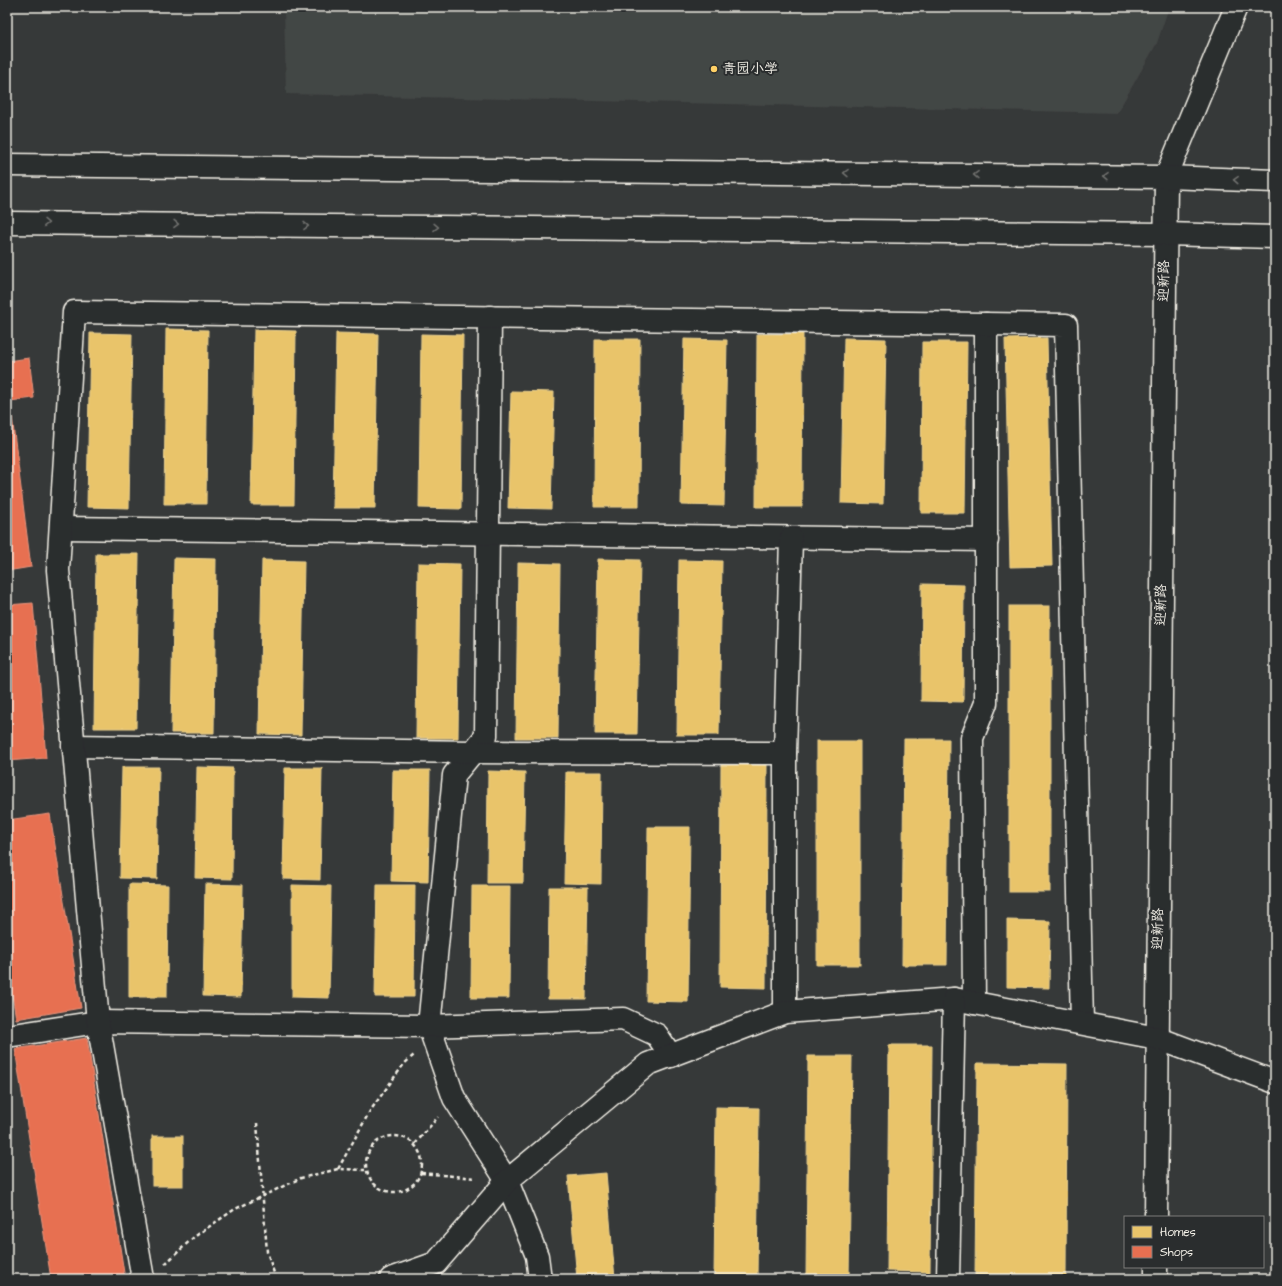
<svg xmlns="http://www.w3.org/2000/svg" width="1282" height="1286" font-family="'Architects Daughter','LXGW WenKai TC',sans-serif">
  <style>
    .built { fill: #434645 }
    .homes { fill: #e9c46a; stroke: #ecd290 }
    .shops { fill: #e76f51; stroke: #eb967e }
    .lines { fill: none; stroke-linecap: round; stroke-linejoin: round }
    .minor-casing { stroke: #f4f1e8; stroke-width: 25 }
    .major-casing { stroke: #f4f1e8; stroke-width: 25 }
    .path { stroke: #f4f1e8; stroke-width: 2.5; stroke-dasharray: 4 3; stroke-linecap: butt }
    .minor { stroke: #2a2d2e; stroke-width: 22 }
    .major { stroke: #2a2d2e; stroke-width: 22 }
    .oneway { stroke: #71726f }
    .poi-dot { fill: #ffd166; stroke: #2a2d2e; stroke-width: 1.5 }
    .labels { text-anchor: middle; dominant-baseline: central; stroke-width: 4; stroke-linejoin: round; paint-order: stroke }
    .poi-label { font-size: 14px; fill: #f4f1e8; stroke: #2a2d2e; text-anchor: start }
    .street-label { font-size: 14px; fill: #f4f1e8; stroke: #2a2d2e }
  </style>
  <rect width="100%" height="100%" fill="#363939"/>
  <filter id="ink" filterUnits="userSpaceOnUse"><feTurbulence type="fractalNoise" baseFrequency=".025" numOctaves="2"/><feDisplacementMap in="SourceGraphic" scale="8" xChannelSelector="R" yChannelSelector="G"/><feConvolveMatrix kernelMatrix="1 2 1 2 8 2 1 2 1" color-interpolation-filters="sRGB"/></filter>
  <g filter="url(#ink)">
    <polygon class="built" points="284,7 1169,7 1157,43 1117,113 286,94"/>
    <g class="homes">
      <polygon points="166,329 208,330 206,504 164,504"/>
      <polygon points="254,330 296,331 294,505 251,505"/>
      <polygon points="90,333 132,334 129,508 87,507"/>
      <polygon points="336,333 378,334 375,508 333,508"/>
      <polygon points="421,334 463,335 461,509 419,508"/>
      <polygon points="757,334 803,334 802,507 756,507"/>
      <polygon points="844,338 886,339 883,504 841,503"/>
      <polygon points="1047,338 1052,566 1010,567 1005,339"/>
      <polygon points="595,339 640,339 639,507 594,507"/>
      <polygon points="684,339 727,340 724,506 681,505"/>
      <polygon points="922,342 967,342 965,513 921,513"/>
      <polygon points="511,391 554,392 551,509 508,508"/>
      <polygon points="96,554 139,554 136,728 94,728"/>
      <polygon points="174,558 216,559 214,733 171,733"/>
      <polygon points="598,559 640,560 637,734 595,734"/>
      <polygon points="262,560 304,561 301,735 259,734"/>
      <polygon points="679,560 722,561 719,735 677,735"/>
      <polygon points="418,563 460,564 458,738 416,738"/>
      <polygon points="518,563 560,564 558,738 516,738"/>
      <polygon points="922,584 964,585 963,702 921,701"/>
      <rect x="1009" y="606" width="41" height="286"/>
      <polygon points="904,739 949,739 947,965 902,965"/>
      <rect x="817" y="741" width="43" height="224"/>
      <polygon points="721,764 767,764 766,988 720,987"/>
      <polygon points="122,767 159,767 157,879 120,878"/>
      <polygon points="197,767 233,768 232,879 195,878"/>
      <polygon points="285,768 322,768 320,880 283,879"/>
      <polygon points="393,770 430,770 428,882 391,881"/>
      <polygon points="488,771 525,772 523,883 487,883"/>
      <polygon points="566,772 602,772 601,884 564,883"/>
      <polygon points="648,827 690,827 688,1002 646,1001"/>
      <polygon points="129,884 168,885 167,997 129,997"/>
      <polygon points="205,884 243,885 241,997 203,996"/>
      <polygon points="292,885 331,886 329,998 292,997"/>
      <polygon points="377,885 415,885 414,997 375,997"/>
      <polygon points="472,886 510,886 509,998 471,998"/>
      <polygon points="549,887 588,887 586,999 548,999"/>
      <polygon points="1007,920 1050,921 1049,988 1007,987"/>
      <polygon points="889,1045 932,1045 930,1272 887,1271"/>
      <polygon points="808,1056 852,1056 849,1279 806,1279"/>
      <polygon points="977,1063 1067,1064 1066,1279 975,1279"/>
      <polygon points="716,1107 759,1108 757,1279 714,1279"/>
      <rect x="152" y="1136" width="31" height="50"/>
      <polygon points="606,1173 615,1279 577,1279 568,1176"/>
    </g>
    <g class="shops">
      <polygon points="29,358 34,398 10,401 31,567 7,571 7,361"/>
      <polygon points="33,603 46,758 7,761 7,605"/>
      <polygon points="50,814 81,1008 16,1019 7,964 7,820"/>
      <polygon points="87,1038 125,1279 51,1279 15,1049"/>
    </g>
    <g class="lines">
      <g class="minor-casing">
        <g id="minor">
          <polyline points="490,317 486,736 454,775 429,1026 454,1098 507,1181 537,1256 540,1279"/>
          <polyline points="61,528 987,540"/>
          <polyline points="73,746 473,752 785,753"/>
          <polyline points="974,1003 972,738 986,703 986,324"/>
          <polyline points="785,1012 785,753 791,538"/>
          <polyline points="7,1036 98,1022 429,1026 623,1019 657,1035 671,1056"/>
          <polyline points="1156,1217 1166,177 1236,7"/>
          <polyline points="143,1279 98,1022 58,570 74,312 1066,325 1082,1023"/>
          <polyline points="391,1279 436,1263 507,1181 648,1064 785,1012 954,999 1157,1038 1275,1082"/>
          <polyline points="948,1279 954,999"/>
          <polyline points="1156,1279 1156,1267"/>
        </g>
      </g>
      <g class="major-casing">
        <g id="major">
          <polyline points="7,165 1166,177 1275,181"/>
          <polyline points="7,223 1165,234 1275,237"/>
        </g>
      </g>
      <g class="path">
        <polyline points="257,1123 267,1252 276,1279"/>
        <circle cx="394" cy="1164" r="28"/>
        <polyline points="415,1144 438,1117"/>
        <polyline points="338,1169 370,1111 404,1064 414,1055"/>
        <polyline points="421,1173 476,1178"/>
        <polyline points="165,1264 194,1237 235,1209 301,1178 338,1169 365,1170"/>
      </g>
      <use href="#minor" class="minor"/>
      <use href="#major" class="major"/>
    </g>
    <defs><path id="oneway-chevron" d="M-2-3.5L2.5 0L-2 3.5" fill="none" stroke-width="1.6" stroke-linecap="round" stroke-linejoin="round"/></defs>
    <g class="oneway">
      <use href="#oneway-chevron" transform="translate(846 173) rotate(-179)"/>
      <use href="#oneway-chevron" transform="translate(976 175) rotate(-179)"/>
      <use href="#oneway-chevron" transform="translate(1106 176) rotate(-179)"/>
      <use href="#oneway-chevron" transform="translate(1236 180) rotate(-177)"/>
      <use href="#oneway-chevron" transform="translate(46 223) rotate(1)"/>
      <use href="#oneway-chevron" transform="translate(176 224) rotate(1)"/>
      <use href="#oneway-chevron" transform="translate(306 226) rotate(1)"/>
      <use href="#oneway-chevron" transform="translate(436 227) rotate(1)"/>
    </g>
  </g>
  <circle class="poi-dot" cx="714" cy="69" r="4"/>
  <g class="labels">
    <g class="poi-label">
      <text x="722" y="69">青园小学</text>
    </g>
    <g class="street-label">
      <text transform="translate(1164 281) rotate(-89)">迎新路</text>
      <text transform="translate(1161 605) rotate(-89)">迎新路</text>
      <text transform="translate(1158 929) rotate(-89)">迎新路</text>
    </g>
  </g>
  <rect width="1282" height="1286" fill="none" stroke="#2a2d2e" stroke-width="24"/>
  <rect x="12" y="12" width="1258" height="1262" fill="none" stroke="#f4f1e8" stroke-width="1.5" filter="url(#ink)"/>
  <rect x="1124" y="1216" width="140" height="52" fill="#2a2d2e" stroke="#7b7b78"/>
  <rect x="1132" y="1226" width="20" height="12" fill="#e9c46a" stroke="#7b7b78"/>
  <text x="1160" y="1236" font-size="12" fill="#f4f1e8">Homes</text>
  <rect x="1132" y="1246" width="20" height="12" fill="#e76f51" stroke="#7b7b78"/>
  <text x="1160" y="1256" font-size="12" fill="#f4f1e8">Shops</text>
</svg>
